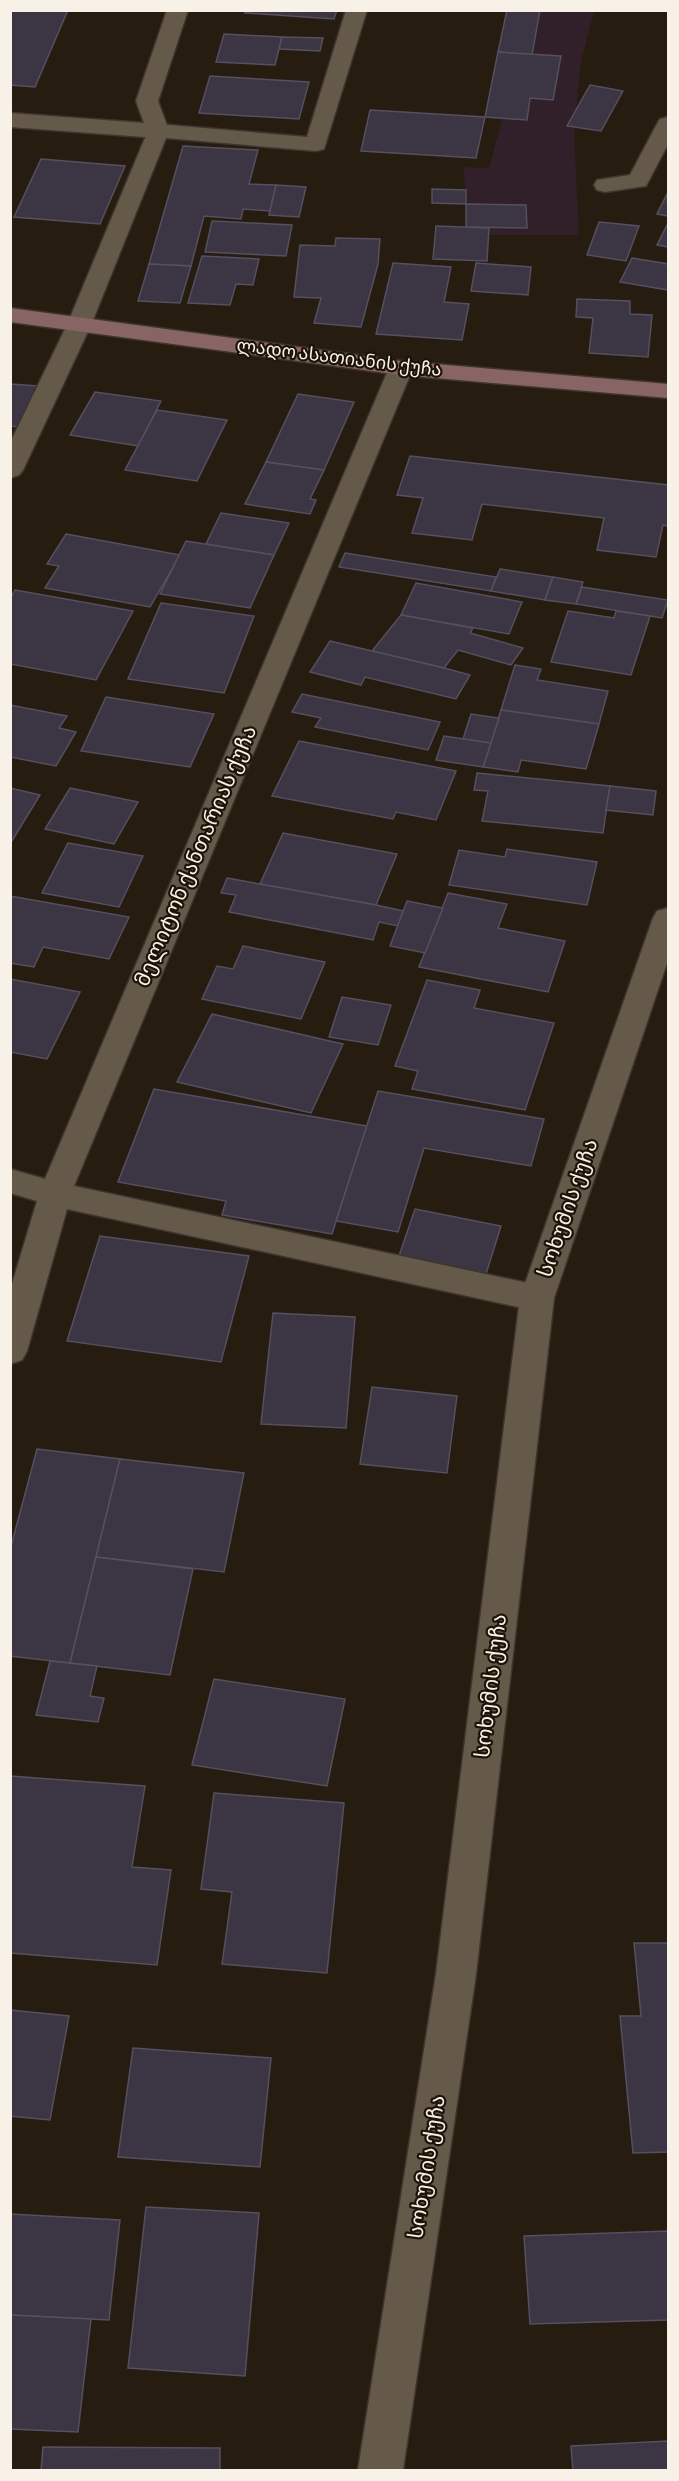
<svg xmlns="http://www.w3.org/2000/svg" width="679" height="2481" font-family="'Sofia Sans Condensed','Noto Sans Georgian',sans-serif">
  <style>
    .industrial { fill: #312029 }
    .building { fill: #3b3544; stroke: #554f5f; stroke-width: 1.5 }
    .lines { fill: none; stroke-linecap: round; stroke-linejoin: round }
    .service-casing { stroke: #3e362e; stroke-width: 3 }
    .minor-casing { stroke: #3e362e; stroke-width: 3 }
    .tertiary-casing { stroke: #3e362e; stroke-width: 3 }
    .secondary-casing { stroke: #3e362e; stroke-width: 3 }
    .service { fill: #65594a; fill-rule: evenodd }
    .minor { fill: #65594a; fill-rule: evenodd }
    .tertiary { fill: #65594a; fill-rule: evenodd }
    .secondary { fill: #886464; fill-rule: evenodd }
    .labels { text-anchor: middle; dominant-baseline: central; stroke-width: 4.5; stroke-linejoin: round; paint-order: stroke }
    .far-street-label { font-size: 18px; fill: #f8f1e8; stroke: #1d1307 }
    .street-label { font-size: 21px; fill: #f8f1e8; stroke: #1d1307 }
  </style>
  <rect width="100%" height="100%" fill="#271c10"/>
  <polygon class="industrial" points="520,11 594,11 581,61 574,134 579,235 471,235 463,167 489,168 505,109"/>
  <g class="building">
    <polygon points="10,10 68,10 35,87 10,85"/>
    <polygon points="245,10 337,10 334,19 245,13"/>
    <polygon points="507,10 540,10 532,55 498,52"/>
    <polygon points="224,34 282,37 275,65 216,62"/>
    <polygon points="282,37 323,38 320,51 279,49"/>
    <polygon points="498,52 561,56 553,100 530,98 527,120 485,117"/>
    <polygon points="210,76 309,82 299,119 199,113"/>
    <polygon points="590,85 623,91 601,131 567,126"/>
    <polygon points="370,110 485,117 476,158 361,151"/>
    <polygon points="183,146 258,150 249,184 276,185 270,211 243,209 241,219 204,216 191,266 149,264"/>
    <polygon points="41,159 125,166 100,224 14,217"/>
    <polygon points="276,185 306,187 299,217 269,215"/>
    <polygon points="432,189 466,190 466,204 432,203"/>
    <polygon points="667,194 668,216 657,214"/>
    <polygon points="466,204 526,205 527,228 466,227"/>
    <polygon points="212,221 292,225 286,256 205,252"/>
    <polygon points="599,222 639,226 626,261 587,255"/>
    <polygon points="668,223 668,247 657,245"/>
    <polygon points="436,226 489,228 487,261 433,259"/>
    <polygon points="336,238 380,239 378,264 361,327 314,323 321,298 294,297 300,245 335,246"/>
    <polygon points="202,256 259,259 253,285 236,284 230,305 188,303"/>
    <polygon points="632,258 668,264 668,290 620,282"/>
    <polygon points="393,263 451,267 444,302 469,304 462,340 376,334"/>
    <polygon points="476,263 531,267 528,295 471,291"/>
    <polygon points="149,264 191,266 180,303 138,301"/>
    <polygon points="577,299 630,301 630,314 652,315 648,357 589,353 593,318 576,317"/>
    <polygon points="10,384 38,386 20,427 10,426"/>
    <polygon points="95,392 161,401 138,446 70,435"/>
    <polygon points="298,394 354,402 324,470 266,462"/>
    <polygon points="157,410 227,420 197,481 125,470"/>
    <polygon points="410,456 668,485 668,526 663,525 656,557 597,550 604,518 482,504 472,540 412,533 423,498 397,495"/>
    <polygon points="266,462 324,470 310,499 316,500 310,514 245,504"/>
    <polygon points="221,513 289,523 274,555 206,544"/>
    <polygon points="66,534 180,555 150,607 45,588 59,566 47,564"/>
    <polygon points="186,541 274,555 250,608 160,594"/>
    <polygon points="345,553 496,577 491,591 339,567"/>
    <polygon points="500,569 553,577 545,600 491,591"/>
    <polygon points="553,577 583,582 576,604 545,600"/>
    <polygon points="416,583 522,602 509,634 401,615"/>
    <polygon points="582,587 668,600 662,618 650,616 576,604"/>
    <polygon points="15,590 133,611 96,680 10,664 10,599"/>
    <polygon points="161,603 254,616 224,693 128,679"/>
    <polygon points="568,611 614,618 616,611 650,616 631,675 551,662"/>
    <polygon points="401,615 473,628 470,633 523,648 511,665 458,650 444,668 372,651"/>
    <polygon points="330,641 444,668 470,675 456,699 365,677 361,685 310,672"/>
    <polygon points="515,665 541,669 537,680 608,691 599,724 501,710"/>
    <polygon points="302,694 440,722 428,750 315,727 321,718 292,712"/>
    <polygon points="106,697 214,714 190,767 81,751"/>
    <polygon points="10,705 67,716 59,728 76,732 56,766 10,757"/>
    <polygon points="501,710 599,724 586,769 521,760 518,772 483,767"/>
    <polygon points="471,714 499,718 491,743 463,739"/>
    <polygon points="444,736 491,743 483,767 436,760"/>
    <polygon points="299,741 456,771 436,820 396,812 393,819 272,796"/>
    <polygon points="477,773 610,786 603,833 482,821 488,791 474,790"/>
    <polygon points="610,786 656,791 653,815 606,810"/>
    <polygon points="10,788 40,795 10,844"/>
    <polygon points="70,788 138,802 114,844 45,829"/>
    <polygon points="283,833 397,854 376,905 260,884"/>
    <polygon points="68,843 143,856 119,907 42,893"/>
    <polygon points="507,849 597,862 587,905 449,885 459,850 505,857"/>
    <polygon points="227,878 376,905 404,911 398,926 379,922 373,940 229,912 236,895 221,893"/>
    <polygon points="448,893 507,904 498,928 565,941 548,992 419,967"/>
    <polygon points="10,896 129,917 109,959 43,947 34,967 10,963"/>
    <polygon points="407,901 443,908 425,953 390,946"/>
    <polygon points="243,946 325,962 301,1019 202,999 217,966 233,969"/>
    <polygon points="10,979 80,992 47,1059 10,1052"/>
    <polygon points="427,980 480,990 474,1008 554,1023 525,1110 412,1089 418,1071 395,1066"/>
    <polygon points="342,997 391,1005 378,1045 329,1037"/>
    <polygon points="212,1014 343,1044 311,1113 177,1082"/>
    <polygon points="154,1089 367,1126 332,1234 222,1215 226,1201 118,1182"/>
    <polygon points="378,1091 544,1119 531,1166 424,1148 398,1232 336,1221"/>
    <polygon points="415,1209 501,1226 486,1274 399,1256"/>
    <polygon points="100,1236 249,1256 221,1362 67,1341"/>
    <polygon points="273,1313 355,1317 346,1428 261,1424"/>
    <polygon points="372,1387 457,1396 447,1473 360,1464"/>
    <polygon points="37,1449 120,1459 70,1663 10,1656 10,1550"/>
    <polygon points="120,1459 244,1473 224,1572 96,1557"/>
    <polygon points="96,1557 193,1569 170,1675 70,1663"/>
    <polygon points="50,1661 97,1666 90,1696 104,1698 98,1722 36,1715"/>
    <polygon points="214,1679 345,1699 327,1786 192,1765"/>
    <polygon points="10,1776 145,1786 132,1867 171,1870 157,1965 10,1953"/>
    <polygon points="214,1793 344,1803 327,1973 222,1964 232,1892 201,1889"/>
    <polygon points="634,1943 668,1943 668,2152 633,2153 620,2016 641,2016"/>
    <polygon points="10,2010 69,2016 50,2120 10,2116"/>
    <polygon points="133,2048 271,2058 260,2167 118,2157"/>
    <polygon points="146,2207 259,2213 245,2376 128,2368"/>
    <polygon points="10,2214 120,2220 109,2320 10,2315"/>
    <polygon points="668,2231 668,2320 530,2324 524,2236"/>
    <polygon points="10,2315 91,2319 78,2432 10,2429"/>
    <polygon points="668,2441 668,2470 573,2470 571,2446"/>
    <polygon points="43,2447 220,2448 220,2470 41,2470"/>
  </g>
  <g class="lines">
    <g class="service-casing">
      <g id="service">
        <polygon points="167,10 188,10 158,101 169,131 166,136 158,138 10,127 10,113 144,123 136,101"/>
        <polygon points="668,117 668,144 646,186 605,192 597,190 594,185 597,180 630,175 657,124 660,119"/>
      </g>
    </g>
    <g class="minor-casing">
      <g id="minor">
        <polygon points="346,10 367,10 324,149 316,151 166,138 91,325 23,470 19,475 10,478 10,443 67,325 150,126 158,124 307,137"/>
        <polygon points="401,361 410,363 413,368 74,1186 537,1285 549,1289 554,1298 549,1307 537,1311 67,1209 27,1351 22,1360 10,1364 10,1291 37,1201 10,1193 10,1169 45,1179 389,368 392,363"/>
      </g>
    </g>
    <g class="tertiary-casing">
      <polygon id="tertiary" points="668,908 668,960 554,1298 476,1974 403,2470 358,2470 436,1974 520,1298 653,918 657,911"/>
    </g>
    <g class="secondary-casing">
      <polygon id="secondary" points="10,308 401,361 668,384 668,398 401,375 10,322"/>
    </g>
    <use href="#service" class="service"/>
    <use href="#minor" class="minor"/>
    <use href="#tertiary" class="tertiary"/>
    <use href="#secondary" class="secondary"/>
  </g>
  <g class="labels">
    <g class="far-street-label">
      <text transform="translate(339 358) rotate(7)">ლადო ასათიანის ქუჩა</text>
    </g>
    <g class="street-label">
      <text transform="translate(196 856) rotate(-67)">მელიტონ ქანთარიას ქუჩა</text>
      <text transform="translate(568 1208) rotate(-71)">სოხუმის ქუჩა</text>
      <text transform="translate(491 1686) rotate(-83)">სოხუმის ქუჩა</text>
      <text transform="translate(427 2167) rotate(-81)">სოხუმის ქუჩა</text>
    </g>
  </g>
  <rect width="679" height="2481" fill="none" stroke="#f8f1e8" stroke-width="24"/>
</svg>
